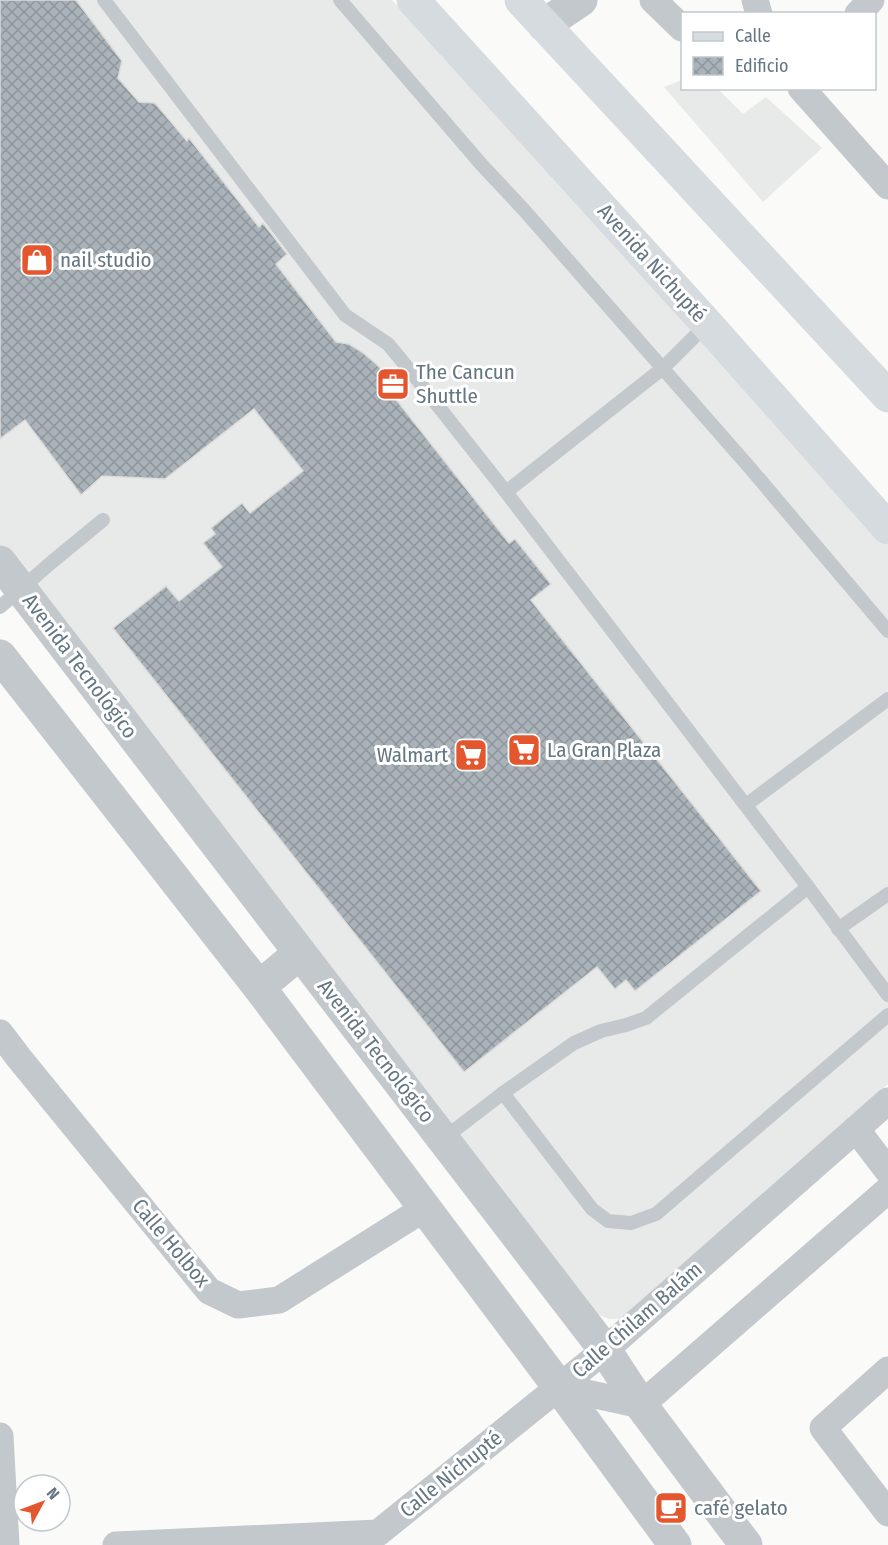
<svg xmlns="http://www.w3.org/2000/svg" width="888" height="1545" font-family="'Fira Sans Condensed',sans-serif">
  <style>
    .built { fill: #e8e9e9 }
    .building { fill: url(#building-cross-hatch); stroke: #dcdcda; stroke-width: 1.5 }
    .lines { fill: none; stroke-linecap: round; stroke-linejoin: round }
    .service { stroke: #c3c8cc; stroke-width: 14 }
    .minor { stroke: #c3c8cc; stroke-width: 27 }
    .tertiary { stroke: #c3c8cc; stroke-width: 33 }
    .primary { stroke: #d6dbdf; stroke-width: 33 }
    .labels { text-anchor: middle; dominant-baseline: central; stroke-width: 6; stroke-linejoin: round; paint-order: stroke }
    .poi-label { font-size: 21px; fill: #657683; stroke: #fff; text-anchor: start }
    .street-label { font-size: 21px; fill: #657683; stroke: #fff }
  </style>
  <defs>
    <pattern id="building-cross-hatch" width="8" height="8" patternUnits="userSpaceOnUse" patternTransform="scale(1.5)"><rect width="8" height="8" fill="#aab3b9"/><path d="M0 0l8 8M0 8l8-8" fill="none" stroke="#8e969c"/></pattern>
  </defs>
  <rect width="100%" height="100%" fill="#fafaf8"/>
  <g class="built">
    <polygon points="0,0 392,0 888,546 888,1084 632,1313 621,1319 609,1319 596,1314 0,548"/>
    <polygon points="682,80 682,88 718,89 743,114 766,97 822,148 763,202 664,87"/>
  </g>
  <polygon class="building" points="0,0 76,0 122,61 118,78 139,102 155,103 187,141 189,138 259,227 263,223 287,254 276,264 336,342 349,344 362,352 375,363 384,372 392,387 394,397 509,543 515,539 551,584 531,600 761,891 635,991 626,980 615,989 597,967 464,1072 113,628 166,586 179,601 222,567 203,543 215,534 211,528 242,503 250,513 303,471 254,409 165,479 102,476 81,495 25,420 0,439"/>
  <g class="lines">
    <g class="service">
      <polyline points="104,0 345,315 388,344 412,373 506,492 601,616 808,887 888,995"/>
      <polyline points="340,0 481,164 524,210 750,468 888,631"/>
      <polyline points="506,492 663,368 707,324"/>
      <polyline points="0,607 53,561 103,520"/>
      <polyline points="746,805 888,699"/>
      <polyline points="838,929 888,894"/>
      <polyline points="503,1093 592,1209 608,1221 631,1223 656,1214 888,1015"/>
      <polyline points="443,1139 503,1093 574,1043 601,1031 626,1025 646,1018 808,887"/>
    </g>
    <g class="minor">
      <polyline points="653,0 682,28"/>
      <polyline points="755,0 759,14"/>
      <polyline points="858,14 871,0"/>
      <polyline points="801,88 888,186"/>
      <polyline points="0,1033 19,1058 209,1291 238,1305 279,1300 425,1208"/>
      <polyline points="856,1129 888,1171"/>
      <polyline points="888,1370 823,1428 888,1513"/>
      <polyline points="559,1387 641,1405 888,1190"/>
      <polyline points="0,1436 6,1545"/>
      <polyline points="116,1545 378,1533 605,1350 888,1101"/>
    </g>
    <g class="tertiary">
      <polyline points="544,25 581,0"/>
      <polyline points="0,562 605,1350 641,1405 746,1545"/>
      <polyline points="0,656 259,987 559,1387 675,1545"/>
      <polyline points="259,987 300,953"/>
    </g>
    <g class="primary">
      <polyline points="413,0 707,324 888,528"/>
      <polyline points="521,0 888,396"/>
    </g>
  </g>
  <defs>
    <g id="shop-square" transform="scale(1.725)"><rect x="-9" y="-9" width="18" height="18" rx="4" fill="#e4572e" stroke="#fff"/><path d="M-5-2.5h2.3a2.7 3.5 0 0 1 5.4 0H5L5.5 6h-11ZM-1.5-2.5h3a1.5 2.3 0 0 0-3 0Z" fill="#fff"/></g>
    <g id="office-square" transform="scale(1.725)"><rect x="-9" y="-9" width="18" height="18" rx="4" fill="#e4572e" stroke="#fff"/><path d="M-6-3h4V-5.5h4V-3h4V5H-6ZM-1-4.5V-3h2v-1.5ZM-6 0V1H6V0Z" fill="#fff"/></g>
    <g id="supermarket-square" transform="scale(1.725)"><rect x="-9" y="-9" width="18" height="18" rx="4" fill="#e4572e" stroke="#fff"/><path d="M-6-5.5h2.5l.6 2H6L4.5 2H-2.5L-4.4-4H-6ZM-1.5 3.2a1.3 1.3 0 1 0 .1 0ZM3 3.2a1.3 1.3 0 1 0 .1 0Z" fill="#fff"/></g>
    <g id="cafe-square" transform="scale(1.725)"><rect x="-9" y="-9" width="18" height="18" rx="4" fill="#e4572e" stroke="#fff"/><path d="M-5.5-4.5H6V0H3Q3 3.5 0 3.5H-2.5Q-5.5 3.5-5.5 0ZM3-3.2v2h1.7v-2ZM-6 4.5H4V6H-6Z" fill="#fff"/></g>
  </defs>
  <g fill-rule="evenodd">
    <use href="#shop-square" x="37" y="260"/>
    <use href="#office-square" x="393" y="384"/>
    <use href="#supermarket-square" x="524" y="750"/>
    <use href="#supermarket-square" x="471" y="755"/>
    <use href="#cafe-square" x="671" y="1508"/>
  </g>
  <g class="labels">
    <g class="poi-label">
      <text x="60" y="260">nail studio</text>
      <text x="416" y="372">The Cancun<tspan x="416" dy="24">Shuttle</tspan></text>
      <text x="547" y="750">La Gran Plaza</text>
      <text x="448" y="755" text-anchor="end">Walmart</text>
      <text x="694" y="1508">café gelato</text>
    </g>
    <g class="street-label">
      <text transform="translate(652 263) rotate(48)">Avenida Nichupté</text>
      <text transform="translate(80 666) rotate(53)">Avenida Tecnológico</text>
      <text transform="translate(376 1051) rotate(52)">Avenida Tecnológico</text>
      <text transform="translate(171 1243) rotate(50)">Calle Holbox</text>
      <text transform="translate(637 1320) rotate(-41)">Calle Chilam Balám</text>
      <text transform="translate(451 1474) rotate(-39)">Calle Nichupté</text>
    </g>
  </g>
  <rect x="681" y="12" width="195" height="78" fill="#ffffff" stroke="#c1c8cd" stroke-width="1.5"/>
  <rect x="693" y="32" width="30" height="9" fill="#d6dbdf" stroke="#c1c8cd" stroke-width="1.5"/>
  <text x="735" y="42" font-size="18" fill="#657683">Calle</text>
  <rect x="693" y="57" width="30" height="18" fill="url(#building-cross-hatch)" stroke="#c1c8cd" stroke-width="1.5"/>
  <text x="735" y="72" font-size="18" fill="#657683">Edificio</text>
  <g transform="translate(42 1503) rotate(49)"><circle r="28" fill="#ffffff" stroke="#c1c8cd" stroke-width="1.5"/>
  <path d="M0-4.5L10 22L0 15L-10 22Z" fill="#e4572e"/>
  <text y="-9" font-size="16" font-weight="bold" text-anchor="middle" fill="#657683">N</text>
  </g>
</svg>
